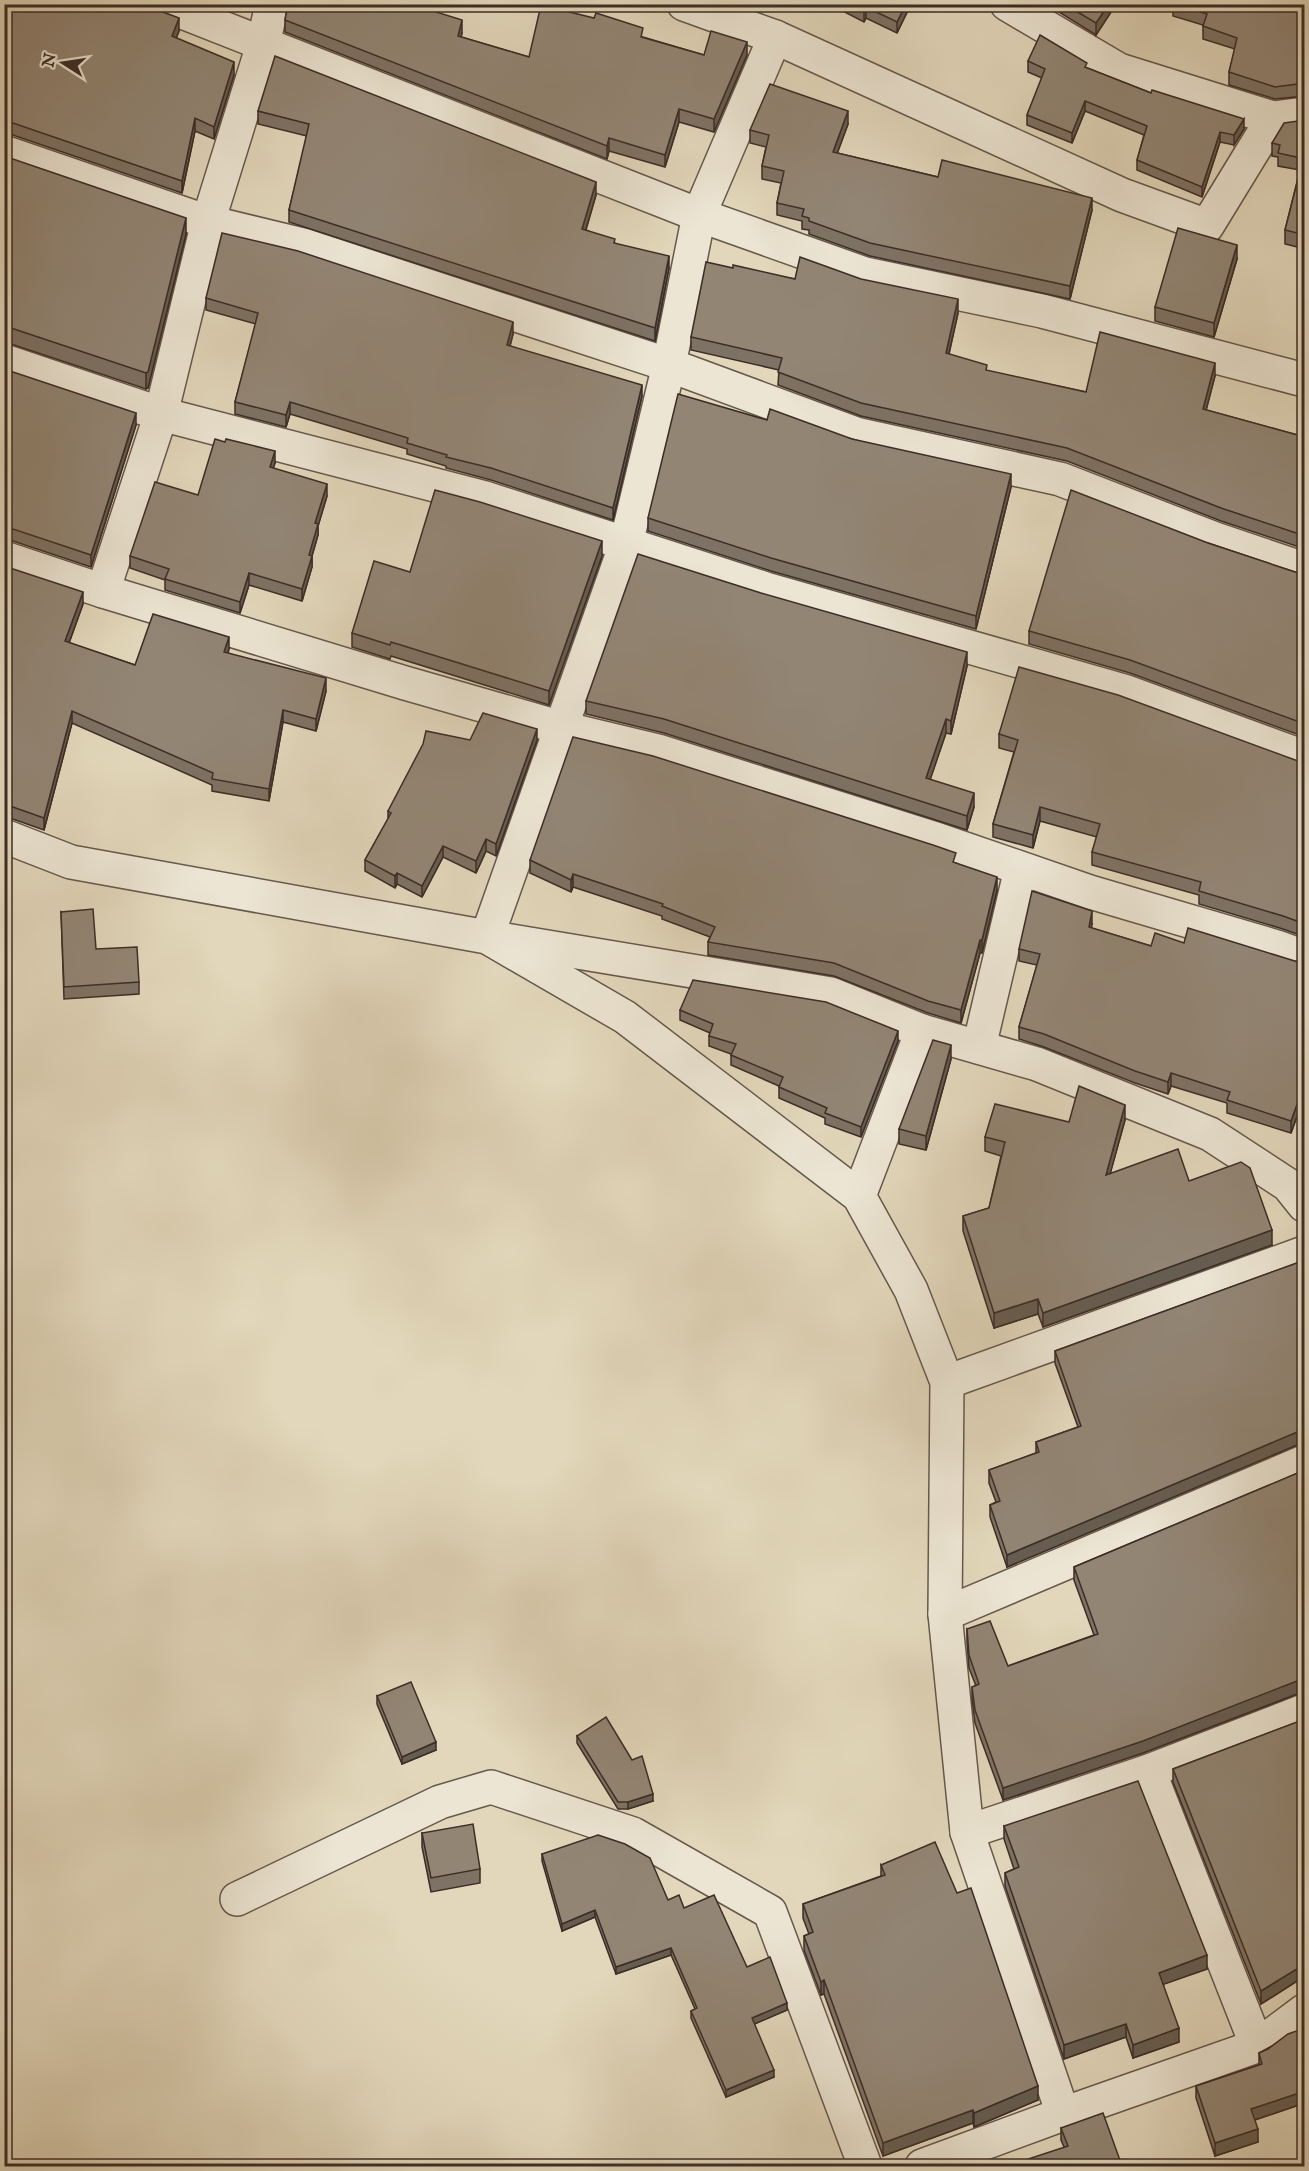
<svg xmlns="http://www.w3.org/2000/svg" width="1309" height="2171" font-family="'IM FELL English',serif">
  <style>
    .lines { fill: none; stroke-linecap: round; stroke-linejoin: round }
    .minor-casing { stroke: #66584c; stroke-width: 36 }
    .minor { stroke: #ece5d3; stroke-width: 33 }
    .wall { fill: #7e7264; stroke: #3c2d27; stroke-width: 1.5 }
    .shaded-wall { fill: #665d51; stroke: #3c2d27; stroke-width: 1.5 }
    .building { fill: #928574; stroke: #3c2d27; stroke-width: 1.5 }
  </style>
  <rect width="100%" height="100%" fill="#e2d7bb"/>
  <filter id="stains"><feTurbulence type="fractalNoise" baseFrequency=".00333" numOctaves="4"/><feColorMatrix values="0 0 0 0 .2 0 0 0 0 .09 0 0 0 0 .02 0 0 0 .5 -.17"/></filter>
  <radialGradient id="worn" r=".72"><stop offset=".6" stop-color="#630" stop-opacity="0"/><stop offset="1" stop-color="#630" stop-opacity=".3"/></radialGradient>
  <g class="lines">
    <g class="minor-casing">
      <g id="minor">
        <polyline points="162,4 699,215 865,274 1042,311 1304,380"/>
        <polyline points="684,4 775,37 1122,195 1207,226 1273,118"/>
        <polyline points="1007,4 1119,70 1273,118 1304,114"/>
        <polyline points="775,37 699,215 669,365 626,544 487,937 831,994 922,1031 1037,1064 1210,1134 1288,1185 1304,1205"/>
        <polyline points="4,152 208,222 303,245 669,365 856,434 1060,479 1215,539 1304,569"/>
        <polyline points="4,361 161,414 485,498 766,589 1124,691 1304,757"/>
        <polyline points="4,558 103,591 405,683 562,728 658,751 939,840 1090,892 1277,947 1304,957"/>
        <polyline points="103,591 161,414 208,222 263,45 272,4"/>
        <polyline points="4,836 71,862 487,937 625,1017 859,1196 911,1290 947,1382 945,1614 967,1832 1063,2114 1257,2046 1304,2011"/>
        <polyline points="979,1047 1021,869"/>
        <polyline points="859,1196 922,1031"/>
        <polyline points="947,1382 1304,1253"/>
        <polyline points="945,1614 1304,1462"/>
        <polyline points="1149,1771 1257,2046"/>
        <polyline points="967,1832 1149,1771 1304,1711"/>
        <polyline points="237,1899 440,1802 491,1787 633,1834 770,1912 865,2166"/>
        <polyline points="922,2166 1063,2114"/>
      </g>
    </g>
    <use href="#minor" class="minor"/>
  </g>
  <g class="wall">
    <polygon points="4,4 179,31 176,38 234,75 214,139 195,131 182,193 10,134 4,134"/>
    <polygon points="241,4 253,4 252,7"/>
    <polygon points="288,4 424,4 423,8 462,33 461,37 529,57 643,37 704,55 747,55 714,132 679,122 665,167 609,151 607,159 285,32 285,20"/>
    <polygon points="835,4 911,4 897,33 866,18 864,22 835,7"/>
    <polygon points="1046,4 1111,4 1111,12 1096,35"/>
    <polygon points="1162,4 1305,4 1305,96 1275,99 1229,85 1229,72 1235,49 1203,39 1203,25 1173,16 1173,8"/>
    <polygon points="1028,61 1087,68 1244,129 1234,145 1220,142 1202,197 1137,170 1137,160 1144,135 1085,111 1072,143 1027,125 1027,115 1042,78 1028,72"/>
    <polygon points="258,111 596,195 586,230 669,268 655,341 289,222 289,210 307,136 258,124"/>
    <polygon points="1305,120 1305,249 1285,244 1285,230 1300,170 1278,166 1278,157 1272,156 1272,143"/>
    <polygon points="848,124 837,153 938,177 1092,210 1070,299 870,256 809,234 809,230 802,229 802,221 777,215 777,203 781,183 762,179 762,166 766,147 750,143 750,130"/>
    <polygon points="4,156 186,234 148,388 146,389 8,343 8,339 4,337"/>
    <polygon points="1237,259 1214,337 1155,321 1155,307"/>
    <polygon points="733,268 795,279 958,313 949,354 987,371 1086,392 1215,376 1206,410 1305,437 1305,549 1221,521 1067,461 861,416 778,385 779,370 691,350 691,337"/>
    <polygon points="206,298 513,334 510,346 642,396 613,520 491,480 446,468 446,466 407,454 407,449 290,414 286,427 235,414 235,402 256,324 206,310"/>
    <polygon points="4,369 136,425 91,567 10,540 4,540"/>
    <polygon points="767,420 852,439 1011,487 976,629 771,571 648,531 648,518"/>
    <polygon points="275,463 273,468 327,496 318,526 318,535 312,556 312,567 302,601 249,585 240,613 165,590 165,580 130,568 130,556 198,495"/>
    <polygon points="1208,543 1298,573 1305,574 1305,737 1130,673 1029,644 1029,631"/>
    <polygon points="602,556 549,705 391,656 390,659 352,647 352,633 410,572"/>
    <polygon points="4,566 83,604 69,643 135,665 229,649 228,653 326,691 316,731 283,722 269,801 212,791 212,785 72,723 44,830 10,818 4,819"/>
    <polygon points="967,666 951,734 946,733 930,779 974,807 967,830 664,733 586,714 586,701"/>
    <polygon points="999,734 1305,762 1305,937 1283,929 1199,904 1199,895 1092,865 1092,852 1097,837 1040,821 1033,848 993,837 993,824 1014,752 999,748"/>
    <polygon points="470,740 537,740 496,856 486,851 476,873 443,857 422,897 397,884 395,888 365,871 365,860 388,819 388,811"/>
    <polygon points="530,860 956,863 997,890 982,953 980,953 961,1023 928,1013 834,976 708,955 708,942 710,937 662,919 662,916 573,887 571,892 530,873"/>
    <polygon points="61,912 96,949 139,982 139,994 64,999"/>
    <polygon points="1092,924 1091,928 1151,946 1184,943 1305,963 1305,1094 1291,1133 1227,1113 1227,1103 1171,1086 1168,1094 1135,1083 1044,1047 1019,1039 1019,1027 1037,965 1019,961 1019,949"/>
    <polygon points="680,1010 898,1041 861,1137 825,1124 825,1118 779,1098 779,1086 731,1065 731,1054 709,1046 709,1036 710,1033 680,1020"/>
    <polygon points="951,1059 926,1150 899,1144 899,1129"/>
    <polygon points="1125,1120 1110,1173 1189,1181 1272,1245 1043,1327 1038,1314 994,1328 963,1231 963,1216 989,1208 1001,1156 985,1151 985,1137 1069,1122"/>
    <polygon points="1305,1260 1305,1444 1297,1445 1007,1567 990,1517 990,1505 996,1502 989,1483 989,1470 1036,1453 1036,1442 1078,1427 1055,1363 1055,1351"/>
    <polygon points="1305,1470 1305,1693 1297,1694 1143,1753 1003,1800 975,1723 972,1699 972,1687 976,1686 969,1668 967,1642 967,1629 1008,1666 1094,1635 1074,1580 1074,1567"/>
    <polygon points="377,1696 436,1750 402,1764 377,1704"/>
    <polygon points="1305,1719 1305,1976 1261,2004 1173,1782 1173,1769"/>
    <polygon points="577,1736 653,1801 628,1809 618,1809 577,1743"/>
    <polygon points="1004,1826 1207,1969 1163,1984 1179,2042 1133,2058 1126,2037 1064,2059 1005,1886 1005,1873 1014,1869 1004,1839"/>
    <polygon points="422,1833 480,1869 480,1883 431,1892 422,1847"/>
    <polygon points="542,1854 668,1900 684,1908 747,1967 787,2010 754,2024 774,2077 726,2097 691,2018 691,2011 695,2009 671,1955 616,1974 595,1917 562,1931 542,1861"/>
    <polygon points="881,1865 1038,2100 974,2127 973,2123 883,2156 824,1994 821,1995 804,1950 804,1936 809,1934 803,1918 803,1904 881,1876"/>
    <polygon points="1305,2028 1305,2103 1255,2120 1258,2142 1215,2156 1196,2098 1196,2086 1259,2065 1259,2053"/>
    <polygon points="1061,2128 1122,2166 1064,2147 1061,2140"/>
  </g>
  <g class="shaded-wall">
    <polygon points="906,4 911,4 897,33 897,22"/>
    <polygon points="1109,4 1111,4 1111,12 1096,35 1096,23"/>
    <polygon points="866,7 866,18 864,22 864,10"/>
    <polygon points="179,18 179,31 172,49 172,36"/>
    <polygon points="462,20 462,33 458,49 458,36"/>
    <polygon points="747,42 747,55 714,132 714,119"/>
    <polygon points="234,62 234,75 214,139 214,127"/>
    <polygon points="1085,101 1085,111 1072,143 1072,133"/>
    <polygon points="679,109 679,122 665,167 665,155"/>
    <polygon points="848,111 848,124 833,165 833,152"/>
    <polygon points="195,118 195,131 182,193 182,181"/>
    <polygon points="1244,119 1244,129 1234,145 1234,135"/>
    <polygon points="1220,132 1220,142 1202,197 1202,187"/>
    <polygon points="609,138 609,151 607,159 607,146"/>
    <polygon points="596,182 596,195 582,242 582,229"/>
    <polygon points="1092,198 1092,210 1070,299 1070,286"/>
    <polygon points="186,218 186,234 148,388 146,389 146,373"/>
    <polygon points="1237,245 1237,259 1214,337 1214,323"/>
    <polygon points="669,256 669,268 655,341 655,328"/>
    <polygon points="958,299 958,313 946,366 946,353"/>
    <polygon points="513,322 513,334 507,357 507,345"/>
    <polygon points="1215,363 1215,376 1203,422 1203,409"/>
    <polygon points="642,385 642,396 613,520 613,508"/>
    <polygon points="290,402 290,414 286,427 286,415"/>
    <polygon points="136,413 136,425 91,567 91,555"/>
    <polygon points="275,451 275,463 270,479 270,467"/>
    <polygon points="1011,474 1011,487 976,629 976,616"/>
    <polygon points="327,484 327,496 318,526 318,535 309,566 309,555 315,523"/>
    <polygon points="602,541 602,556 549,705 549,691"/>
    <polygon points="312,556 312,567 302,601 302,589"/>
    <polygon points="249,573 249,585 240,613 240,602"/>
    <polygon points="83,592 83,604 65,654 65,641"/>
    <polygon points="229,637 229,649 224,664 224,652"/>
    <polygon points="967,652 967,666 951,734 951,721"/>
    <polygon points="326,678 326,691 316,731 316,719"/>
    <polygon points="283,710 283,722 269,801 269,789"/>
    <polygon points="72,711 72,723 44,830 44,818"/>
    <polygon points="946,719 946,733 926,792 926,778"/>
    <polygon points="537,729 537,740 496,856 496,844"/>
    <polygon points="974,793 974,807 967,830 967,816"/>
    <polygon points="1040,807 1040,821 1033,848 1033,835"/>
    <polygon points="486,839 486,851 476,873 476,861"/>
    <polygon points="443,846 443,857 422,897 422,886"/>
    <polygon points="397,873 397,884 395,888 395,876"/>
    <polygon points="573,874 573,887 571,892 571,880"/>
    <polygon points="997,877 997,890 982,953 982,940"/>
    <polygon points="1092,911 1092,924 1089,939 1089,927"/>
    <polygon points="980,940 980,953 961,1023 961,1010"/>
    <polygon points="898,1031 898,1041 861,1137 861,1127"/>
    <polygon points="951,1045 951,1059 926,1150 926,1136"/>
    <polygon points="1171,1073 1171,1086 1168,1094 1168,1082"/>
    <polygon points="1305,1082 1305,1094 1291,1133 1291,1121"/>
    <polygon points="1125,1105 1125,1120 1106,1189 1106,1175"/>
    <polygon points="1272,1230 1272,1245 1043,1327 1043,1313"/>
    <polygon points="1038,1299 1038,1314 994,1328 994,1313"/>
    <polygon points="1297,1432 1297,1445 1007,1567 1007,1555"/>
    <polygon points="1297,1681 1297,1694 1143,1753 1003,1800 1003,1788"/>
    <polygon points="436,1742 436,1750 402,1764 402,1757"/>
    <polygon points="653,1794 653,1801 628,1809 628,1802"/>
    <polygon points="595,1910 595,1917 562,1931 562,1924"/>
    <polygon points="671,1948 671,1955 616,1974 616,1967"/>
    <polygon points="1207,1955 1207,1969 1159,1986 1159,1973"/>
    <polygon points="1305,1964 1305,1976 1261,2004 1261,1991"/>
    <polygon points="824,1980 824,1994 821,1995 821,1982"/>
    <polygon points="787,2003 787,2010 752,2025 752,2018"/>
    <polygon points="1126,2024 1126,2037 1064,2059 1064,2045"/>
    <polygon points="1179,2028 1179,2042 1133,2058 1133,2045"/>
    <polygon points="774,2070 774,2077 726,2097 726,2090"/>
    <polygon points="1038,2086 1038,2100 974,2127 974,2113"/>
    <polygon points="1305,2091 1305,2103 1251,2121 1251,2109"/>
    <polygon points="973,2110 973,2123 883,2156 883,2143"/>
    <polygon points="1258,2129 1258,2142 1215,2156 1215,2143"/>
  </g>
  <g class="building">
    <polygon points="4,4 150,4 155,9 179,18 172,36 234,62 214,127 195,118 182,181 10,122 4,121"/>
    <polygon points="288,4 420,4 420,7 462,20 458,36 529,57 541,5 594,18 596,13 643,28 641,37 704,55 711,31 747,42 714,119 679,109 665,155 609,138 607,146 285,20"/>
    <polygon points="853,4 906,4 897,22 866,7 864,10"/>
    <polygon points="1064,4 1109,4 1096,23"/>
    <polygon points="1175,4 1305,4 1305,83 1275,87 1229,72 1237,38 1203,26 1207,14"/>
    <polygon points="1040,35 1087,63 1085,67 1151,93 1152,90 1244,119 1234,135 1220,132 1202,187 1137,160 1147,126 1085,101 1072,133 1027,115 1045,69 1028,61"/>
    <polygon points="275,56 596,182 582,229 615,239 614,243 669,256 655,328 289,210 309,124 258,111"/>
    <polygon points="770,84 848,111 833,152 938,177 942,160 1092,198 1070,286 870,243 809,221 809,218 802,216 804,209 777,203 784,171 762,166 769,135 750,130"/>
    <polygon points="1305,120 1305,159 1278,153 1280,145 1272,143 1284,123"/>
    <polygon points="4,156 186,218 148,372 146,373 8,327 10,323 4,321"/>
    <polygon points="1302,163 1305,164 1305,235 1285,230"/>
    <polygon points="1178,228 1237,245 1214,323 1155,307"/>
    <polygon points="222,233 298,251 513,322 507,345 642,385 613,508 491,468 446,457 447,455 407,443 408,438 290,402 286,415 235,402 258,313 206,298"/>
    <polygon points="800,257 861,279 958,299 946,353 987,365 986,370 1086,392 1100,332 1215,363 1203,409 1305,437 1305,536 1221,508 1067,448 861,403 778,372 782,358 691,337 706,262 733,268 733,265 795,279"/>
    <polygon points="4,369 136,413 91,555 10,528 4,528 4,422 6,419 4,419"/>
    <polygon points="678,394 767,420 770,409 852,439 1011,474 976,616 771,558 648,518"/>
    <polygon points="215,439 225,442 226,439 275,451 270,467 327,484 315,523 318,524 309,555 312,556 302,589 249,573 240,602 165,579 169,569 130,556 155,482 198,495"/>
    <polygon points="435,490 480,502 602,541 549,691 391,642 390,645 352,633 374,561 410,572"/>
    <polygon points="1071,490 1208,543 1298,573 1305,574 1305,724 1130,660 1029,631"/>
    <polygon points="638,554 761,593 967,652 951,721 946,719 926,778 974,793 967,816 664,719 586,701"/>
    <polygon points="4,566 83,592 65,641 135,665 153,614 229,637 224,652 326,678 316,719 283,710 269,789 212,779 213,773 72,711 44,818 10,806 4,806"/>
    <polygon points="1019,667 1118,695 1298,761 1305,762 1305,924 1283,916 1199,891 1201,882 1092,852 1100,824 1040,807 1033,835 993,824 1018,740 999,734"/>
    <polygon points="483,713 537,729 496,844 486,839 476,861 443,846 422,886 397,873 395,876 365,860 391,813 388,811 423,744 426,731 470,740"/>
    <polygon points="573,737 653,756 933,845 956,853 953,862 997,877 982,940 980,940 961,1010 928,1001 834,963 708,942 715,927 662,906 663,904 573,874 571,880 530,860"/>
    <polygon points="1032,891 1092,911 1089,927 1151,946 1155,933 1184,943 1188,928 1298,962 1305,963 1305,1082 1291,1121 1227,1100 1230,1092 1171,1073 1168,1082 1135,1071 1044,1034 1019,1027 1040,954 1019,949"/>
    <polygon points="93,909 96,949 137,947 139,982 64,987 61,912"/>
    <polygon points="693,980 826,1002 898,1031 861,1127 825,1113 827,1108 779,1087 783,1077 731,1055 736,1044 709,1036 713,1024 680,1010"/>
    <polygon points="933,1040 951,1045 926,1136 899,1129"/>
    <polygon points="1079,1086 1125,1105 1106,1175 1178,1149 1189,1181 1241,1162 1250,1168 1272,1230 1043,1313 1038,1299 994,1313 963,1216 989,1208 1005,1142 985,1137 995,1104 1069,1122"/>
    <polygon points="1305,1260 1305,1432 1297,1432 1007,1555 990,1505 1000,1501 989,1470 1039,1452 1036,1442 1081,1426 1055,1351"/>
    <polygon points="1305,1470 1305,1681 1297,1681 1143,1741 1003,1788 975,1710 972,1687 979,1684 969,1655 967,1629 990,1621 1008,1666 1098,1634 1074,1567"/>
    <polygon points="411,1682 436,1742 402,1757 377,1696"/>
    <polygon points="606,1717 632,1760 642,1756 653,1794 628,1802 618,1802 577,1736"/>
    <polygon points="1305,1719 1305,1964 1261,1991 1173,1769"/>
    <polygon points="1138,1781 1207,1955 1159,1973 1179,2028 1133,2045 1126,2024 1064,2045 1005,1873 1019,1867 1004,1826"/>
    <polygon points="473,1824 480,1869 431,1878 422,1833"/>
    <polygon points="598,1835 625,1844 650,1858 668,1900 679,1895 684,1908 714,1895 747,1967 770,1957 787,2003 752,2018 774,2070 726,2090 691,2011 697,2008 671,1948 616,1967 595,1910 562,1924 542,1854"/>
    <polygon points="935,1842 957,1893 971,1888 1038,2086 974,2113 973,2110 883,2143 824,1980 821,1982 804,1936 813,1932 803,1904 885,1875 881,1865"/>
    <polygon points="1305,2028 1305,2091 1251,2109 1258,2129 1215,2143 1196,2086 1262,2064 1259,2053 1268,2049 1288,2034"/>
    <polygon points="1103,2113 1122,2166 1007,2166 1068,2146 1061,2128"/>
  </g>
  <rect width="1309" height="2171" fill="none" stroke="#e2d7bb" stroke-width="24"/>
  <rect x="6" y="6" width="1297" height="2159" fill="none" stroke="#3c2d27" stroke-width="3"/>
  <rect x="12" y="12" width="1285" height="2147" fill="none" stroke="#3c2d27" stroke-width="1.5"/>
  <g transform="translate(63 63) rotate(282)" stroke="#ece5d3" stroke-width="4.5" paint-order="stroke">
  <path d="M0-4.5L10 22L0 15L-10 22Z" fill="#3c2d27"/>
  <text y="-9" font-size="16" font-weight="bold" text-anchor="middle" fill="#3c2d27">N</text>
  </g>
  <rect width="100%" height="100%" filter="url(#stains)"/>
  <rect width="100%" height="100%" fill="url(#worn)"/>
</svg>
